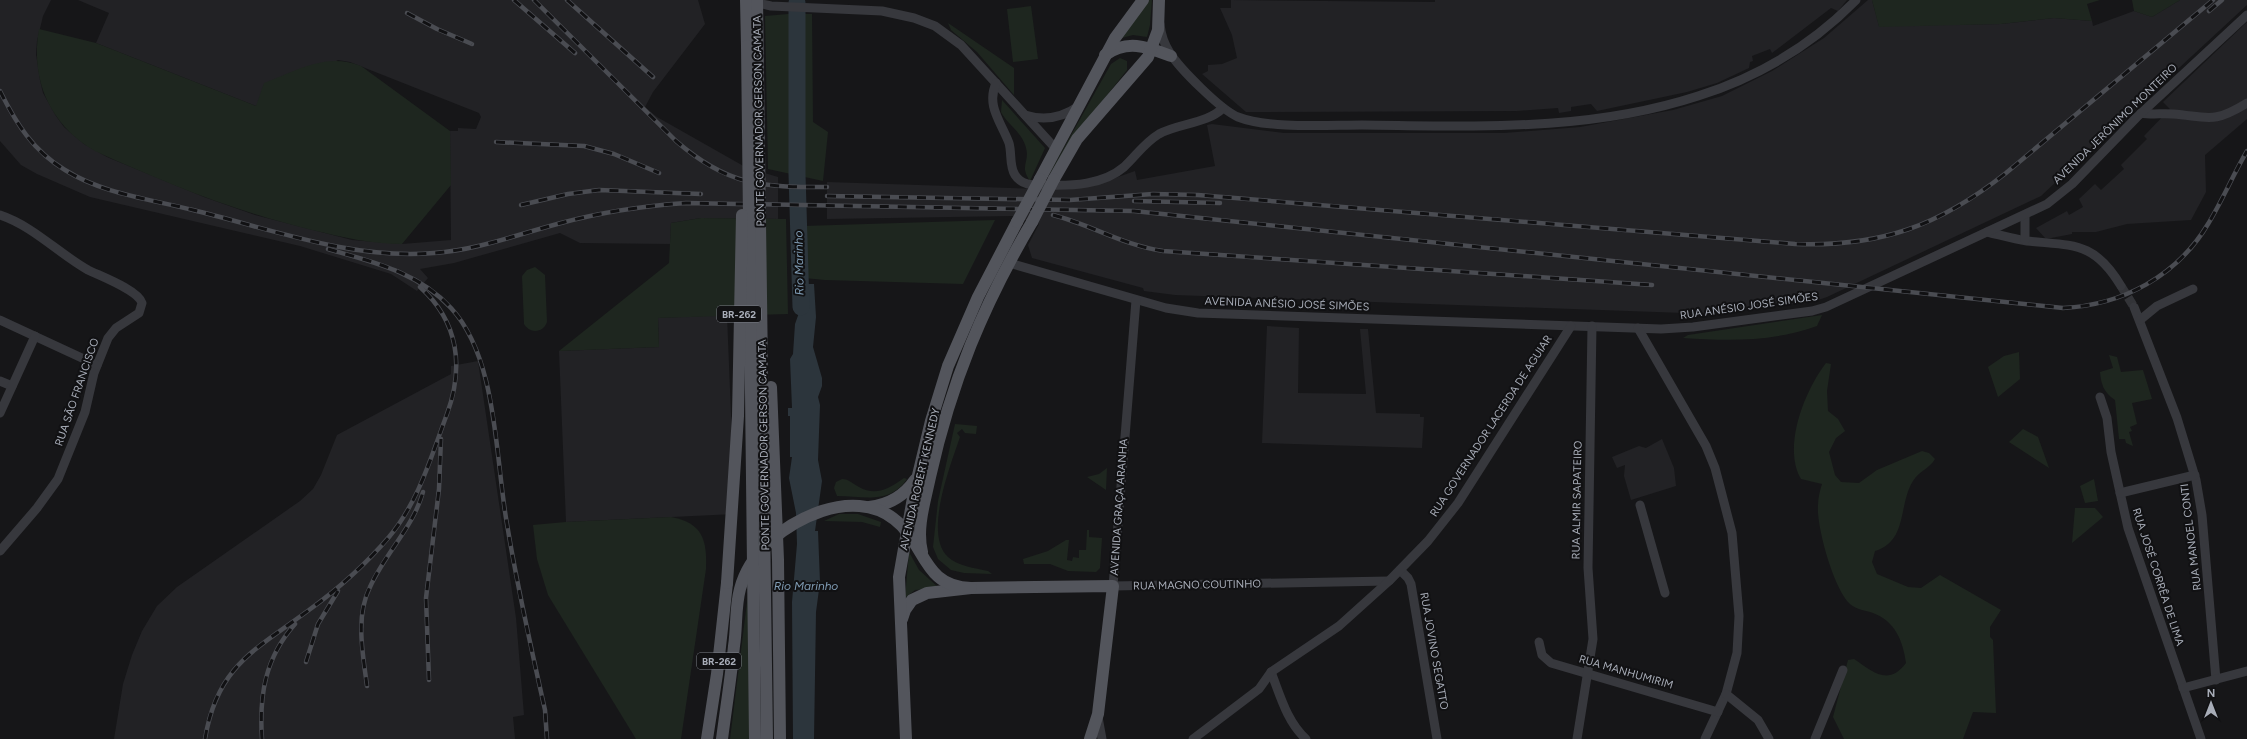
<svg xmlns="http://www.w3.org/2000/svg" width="2247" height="739" font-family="Figtree,sans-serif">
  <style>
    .built { fill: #222225 }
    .green { fill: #1e261f }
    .water { fill: #2c353c }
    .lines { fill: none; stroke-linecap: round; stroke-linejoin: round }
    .river { stroke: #2c353c; stroke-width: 17 }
    .minor-tunnel { stroke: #333438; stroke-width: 9; stroke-dasharray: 9 4.5; stroke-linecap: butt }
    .minor { stroke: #37383d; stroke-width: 9 }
    .major { stroke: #53555c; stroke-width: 12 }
    .rail-casing { stroke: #4a4c52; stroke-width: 4.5 }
    .rail { stroke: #111113; stroke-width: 3; stroke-dasharray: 9; stroke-linecap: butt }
    .major-bridge { stroke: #53555c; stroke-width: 12 }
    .labels { text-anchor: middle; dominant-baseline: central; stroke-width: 4; stroke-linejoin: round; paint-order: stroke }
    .shield { fill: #111113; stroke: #7b7e86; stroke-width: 1 }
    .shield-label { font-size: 10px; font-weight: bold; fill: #a8adb8 }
    .street-label { font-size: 11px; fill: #a8adb8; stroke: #111113 }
    .water-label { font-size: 12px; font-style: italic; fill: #7f9bb3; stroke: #111113 }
  </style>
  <rect width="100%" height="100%" fill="#161618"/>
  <g class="built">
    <polygon points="0,0 51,0 43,16 37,41 36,54 40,80 43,93 56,116 64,127 84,144 107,157 204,197 255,215 352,240 402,244 451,240 450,131 458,131 458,128 476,129 481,117 479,113 350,62 338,60 256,106 96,43 109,13 78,0 698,0 705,24 653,92 645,107 657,117 747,168 778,177 778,219 701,218 671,223 670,244 580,243 560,233 454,263 420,269 428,278 417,291 391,274 300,246 90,197 37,174 21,165 0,141"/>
    <polygon points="1231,0 1435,2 1435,0 1847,0 1838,11 1831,8 1772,53 1770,49 1752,56 1753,61 1750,62 1749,68 1717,83 1687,92 1597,111 1591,104 1571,107 1571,111 1559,113 1558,108 1517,111 1246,112 1202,74 1208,71 1208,65 1222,64 1237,58 1232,35 1220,8 1231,8"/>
    <polygon points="1868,0 1872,0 1879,26 2001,24 2054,18 2092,21 2093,26 2134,11 2152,17 2180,0 2247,0 2247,5 2125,118 2106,125 2109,132 2041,196 1827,297 1809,303 1771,305 1712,314 1175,295 1144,291 1143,288 1032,258 1028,245 1039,224 1013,216 827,219 827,182 1038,189 1098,184 1135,171 1137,180 1215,166 1207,125 1212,124 1284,133 1504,133 1580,127 1673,110 1722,96 1772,71 1824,38"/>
    <polygon points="2247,22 2247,119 2205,155 2206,192 2191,220 2127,224 2096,232 2072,232 2072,234 2046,239 2036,228 2067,211 2069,215 2083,207 2079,199 2095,184 2101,190 2124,169 2121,165 2147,139 2144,136 2170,109 2163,102"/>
    <polygon points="727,315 735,514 566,522 559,351 659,347 658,318"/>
    <polygon points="1267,326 1299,328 1298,393 1366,394 1360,329 1368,329 1376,413 1420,414 1420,417 1424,417 1422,448 1262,443"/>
    <polygon points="478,361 516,618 524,715 513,717 515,739 114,739 123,684 132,655 142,631 157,606 177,587 300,501 313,489 321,475 337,435 451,374 451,366"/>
    <polygon points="1662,439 1674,468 1676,486 1631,500 1624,476 1625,465 1617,468 1612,457 1639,446 1646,448"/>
  </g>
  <g class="green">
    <polygon points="1148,0 1152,0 1150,25 1147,37 1133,35 1118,39"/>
    <polygon points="1872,0 2100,0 2087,4 2092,21 2054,18 2001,24 1879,27"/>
    <polygon points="2132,0 2180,0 2152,17 2134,11"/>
    <polygon points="1031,6 1038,59 1013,62 1007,9"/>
    <polygon points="788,14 812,14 813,122 828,132 823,181 768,169 765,16"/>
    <polygon points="948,23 1014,68 1014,95 977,52 951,30"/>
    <path d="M 39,29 L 96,43 L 256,106 L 264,83 C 297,71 326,52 361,66 L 450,131 L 451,185 L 402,244 C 371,244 342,237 312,230 C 237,212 165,183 95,151 C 50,125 30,80 39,29 Z"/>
    <polygon points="1120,58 1127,61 1127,70 1084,124 1047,178 1111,64"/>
    <path d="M 1002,100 L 1045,148 L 1030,181 C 1019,165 1030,163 1026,148 C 1023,133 1007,124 1001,112 Z"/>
    <polygon points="701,218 786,219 788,314 658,318 659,347 559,351 669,263 671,223"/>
    <polygon points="995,220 963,284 825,280 804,278 803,226"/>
    <path d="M 535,267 L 545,275 L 547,322 C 543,333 530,334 524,324 L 522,276 L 527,270 Z"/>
    <path d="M 1822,315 L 1817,326 C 1772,342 1729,341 1683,338 L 1688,335 Z"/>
    <polygon points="2019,352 2020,379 1998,397 1988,367 2004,356"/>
    <path d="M 2109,355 L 2117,357 L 2121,372 L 2143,370 L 2152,399 L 2132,403 L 2137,424 L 2130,427 L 2132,431 L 2129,432 L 2133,446 L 2126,443 L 2125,439 L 2119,439 L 2115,400 C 2103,392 2101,383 2100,372 L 2113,368 Z"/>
    <path d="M 1826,363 L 1831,364 L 1827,391 L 1828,411 L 1838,419 L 1845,431 L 1836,438 L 1829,452 L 1835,475 L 1841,482 L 1859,483 L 1877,470 L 1922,451 L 1929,453 L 1935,459 C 1929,469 1919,471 1913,481 C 1898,505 1908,541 1875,551 L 1872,562 L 1877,574 L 1908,587 L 1921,588 L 1940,575 L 2001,610 L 1990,627 L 1990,637 L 1993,640 L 1996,713 L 1973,712 L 1963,739 L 1844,739 L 1833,717 L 1848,660 L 1854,659 C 1872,671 1888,687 1906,663 C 1903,641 1895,621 1873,613 C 1865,610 1857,610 1850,604 C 1834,590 1816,526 1818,505 C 1818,498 1820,490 1822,484 L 1801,479 C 1782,447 1805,390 1826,363 Z"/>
    <path d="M 955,424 L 977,426 L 976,434 L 965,433 L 962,429 L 957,433 L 960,437 C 951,464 923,534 948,557 C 957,566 975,568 988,571 L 992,574 L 964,573 L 951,570 L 938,559 L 933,547 L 938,501 Z"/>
    <polygon points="2023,429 2038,437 2049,468 2009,442"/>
    <polygon points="1107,468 1106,490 1087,477 1099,474"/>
    <path d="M 904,478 L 907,479 C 889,505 864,496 837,496 L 834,488 L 836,482 L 842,479 C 849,479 853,484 859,487 C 876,497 890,488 904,478 Z"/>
    <polygon points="2094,479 2098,501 2085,503 2080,486"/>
    <polygon points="2075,508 2095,508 2103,517 2072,543"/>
    <polygon points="839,514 858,514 881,522 880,527 862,522 824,521"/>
    <path d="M 671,517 C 703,523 707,540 706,569 L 681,739 L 636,739 L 548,595 L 537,559 L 533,525 L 566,522 Z"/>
    <polygon points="1087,530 1089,530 1089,537 1102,538 1100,568 1096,572 1068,571 1050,564 1024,564 1023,559 1048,551 1066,540 1069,540 1067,560 1072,561 1073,557 1079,558 1079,550 1086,550"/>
    <polygon points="909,552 919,570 939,588 915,590 905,598"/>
    <polygon points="748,594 751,739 730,739"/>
  </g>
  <polygon class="water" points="799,284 814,284 816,317 813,347 822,378 822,386 818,397 820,405 818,460 822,481 815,531 818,531 820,582 816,612 814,739 793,739 792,602 797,544 796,513 789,478 792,457 790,457 790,416 788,416 788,408 792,408 790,359 793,354 795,324 800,310"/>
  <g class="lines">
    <polyline class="river" points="797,3 797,174 801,307"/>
    <polyline class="minor-tunnel" points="2121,286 2134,307"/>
    <g class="minor">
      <polyline points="753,2 771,6 882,11 914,18 935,26 961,45 1056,149"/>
      <path d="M 1160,24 C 1161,35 1164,44 1170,53 C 1180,69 1221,110 1238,117 C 1268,129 1328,125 1362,125 C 1475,126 1588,132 1698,96 C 1758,77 1812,45 1856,0"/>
      <path d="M 996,83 C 986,106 1001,122 1009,143 C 1012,153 1009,166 1015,175 C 1022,186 1034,185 1045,185 C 1072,186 1103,185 1124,167 C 1136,156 1144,143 1159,134 C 1179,123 1207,124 1223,108"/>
      <path d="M 2141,113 C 2152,115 2162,113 2173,114 C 2209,117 2213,124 2247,103"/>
      <path d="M 1025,115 C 1044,121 1062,118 1079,106"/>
      <path d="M 0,215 C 33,226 58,253 88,270 C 100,276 138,290 142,303 L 139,313 L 116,328 L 108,338 L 94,373 L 85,412 L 58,479 L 37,508 L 0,551"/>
      <path d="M 1987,232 C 2000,235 2014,239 2027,241 C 2074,246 2094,241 2121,286"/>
      <polyline points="2025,240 2025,215"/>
      <polyline points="1009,263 1166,308 1198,313 1661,329 1693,327 1812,311 1826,307 2047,204 2072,184 2137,117 2247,15"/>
      <polyline points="1136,300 1113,586 1389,581"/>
      <polyline points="2134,307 2177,418 2196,480 2202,515 2216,680"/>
      <polyline points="0,320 97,365"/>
      <polyline points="2140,320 2157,306 2193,289"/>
      <polyline points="1638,328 1706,446 1715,468 1732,533 1739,616 1737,653 1726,694 1705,739"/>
      <polyline points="0,381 12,386"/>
      <polyline points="2100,397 2107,418 2111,452 2128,528 2201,739"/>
      <polyline points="0,413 35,336"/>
      <polyline points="2120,493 2195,475"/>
      <polyline points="1640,505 1665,593"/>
      <polyline points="1400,570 1408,578 1411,584 1437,739"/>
      <polyline points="1539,642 1542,655 1551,663 1718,712"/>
      <path d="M 1271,672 C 1280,695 1287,722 1306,739"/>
      <polyline points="2183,688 2247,671"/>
      <polyline points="1726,694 1758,720 1769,739"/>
      <polyline points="1098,717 1102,739"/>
      <polyline points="1193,739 1259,689 1271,672 1339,626 1389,581 1428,541 1458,503 1571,326"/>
      <polyline points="1577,739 1593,639 1588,568 1592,326"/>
      <polyline points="1815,739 1843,670"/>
    </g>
    <g class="major">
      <polyline points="746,0 747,46"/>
      <path d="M 1105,55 C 1128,39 1147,47 1171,56"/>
      <polyline points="1040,179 1115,38 1143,0"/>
      <polyline points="1054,179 1077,139 1148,57 1158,30 1159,0"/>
      <path d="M 869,507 C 889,505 904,496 915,480"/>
      <path d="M 922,552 C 916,528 925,501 930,477 C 951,383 983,305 1032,222"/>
      <polyline points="902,619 905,610 912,600 927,593 971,588 1113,586 1098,714 1090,739"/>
      <polyline points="707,739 717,674 727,583"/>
      <path d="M 722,739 C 726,708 731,677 734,646 C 737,627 735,607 740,589 C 750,551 786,523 822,511 C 846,503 874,503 894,519 C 926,543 922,587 971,588"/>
      <polyline points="906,739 899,577 914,492 931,421 948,366 978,297 1017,222"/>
    </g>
    <g class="rail-casing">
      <g id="rail">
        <polyline points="514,0 575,53"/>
        <path d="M 534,0 L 676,141 C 728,186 761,187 827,187"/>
        <polyline points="567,0 653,77"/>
        <polyline points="2209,11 2222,0"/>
        <polyline points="407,13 437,29 472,44"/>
        <path d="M 0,91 C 16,123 33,151 65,170 C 103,194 150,199 193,210 C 271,229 352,260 434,253 C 477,250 519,234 561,223 C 602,212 643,206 686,203 L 1134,211 L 2063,308 C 2123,305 2177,276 2208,224 C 2222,201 2233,175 2247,151"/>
        <polyline points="496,142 584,146 614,154 659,173"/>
        <path d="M 827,196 L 1070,200 L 1153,194 L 1198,195 L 1795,244 C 1881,247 1939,226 2006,173 L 2213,0"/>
        <polyline points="1134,201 1220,203"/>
        <polyline points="521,205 568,194 599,190 701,194"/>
        <path d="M 1053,215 C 1092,225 1122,245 1163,251 L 1652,285"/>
        <path d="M 328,249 C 373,262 418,272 451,308 C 498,359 495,458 507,524 C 517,586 531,648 545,710 L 547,739"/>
        <polyline points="306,662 318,624 338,591"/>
        <polyline points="429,680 426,598 439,489 441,439"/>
        <path d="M 367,686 C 363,654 355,617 370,587 C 385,553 413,528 423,492"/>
        <path d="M 205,739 C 217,666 255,650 309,610 C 338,589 366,564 389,537 C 419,501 431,457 447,414 C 464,367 459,322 420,287"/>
        <path d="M 262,739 C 259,695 265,658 295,624"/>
      </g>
    </g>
    <use href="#rail" class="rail"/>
    <g class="major-bridge">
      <polyline points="757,0 767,739"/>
      <polyline points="747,46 755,739"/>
      <polyline points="1017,222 1040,179"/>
      <polyline points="1032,222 1054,179"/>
      <polyline points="771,387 778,560 780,739"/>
      <polyline points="727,583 738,416 742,215"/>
    </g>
  </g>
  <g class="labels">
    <g class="shield">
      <rect x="717" y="306" width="44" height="16" rx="3"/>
      <rect x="697" y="653" width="44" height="16" rx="3"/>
    </g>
    <g class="shield-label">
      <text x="739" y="314">BR-262</text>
      <text x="719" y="661">BR-262</text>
    </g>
    <g class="street-label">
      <text transform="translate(759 121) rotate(-91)">PONTE GOVERNADOR GERSON CAMATA</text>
      <text transform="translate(2115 124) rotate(-44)">AVENIDA JERÔNIMO MONTEIRO</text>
      <text transform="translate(1287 304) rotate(2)">AVENIDA ANÉSIO JOSÉ SIMÕES</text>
      <text transform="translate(1749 306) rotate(-8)">RUA ANÉSIO JOSÉ SIMÕES</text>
      <text transform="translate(77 392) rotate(-71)">RUA SÃO FRANCISCO</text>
      <text transform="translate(1491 426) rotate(-57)">RUA GOVERNADOR LACERDA DE AGUIAR</text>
      <text transform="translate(764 445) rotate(-91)">PONTE GOVERNADOR GERSON CAMATA</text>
      <text transform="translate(920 479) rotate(-77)">AVENIDA ROBERT KENNEDY</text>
      <text transform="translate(1577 500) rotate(-89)">RUA ALMIR SAPATEIRO</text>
      <text transform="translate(1119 507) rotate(-86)">AVENIDA GRAÇA ARANHA</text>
      <text transform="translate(2191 537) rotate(-97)">RUA MANOEL CONTI</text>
      <text transform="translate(2158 577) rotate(72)">RUA JOSÉ CORRÊA DE LIMA</text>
      <text transform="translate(1197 585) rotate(-1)">RUA MAGNO COUTINHO</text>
      <text transform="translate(1434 651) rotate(80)">RUA JOVINO SEGATTO</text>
      <text transform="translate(1626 672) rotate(16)">RUA MANHUMIRIM</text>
    </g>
    <g class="water-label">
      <text transform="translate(799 263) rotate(-91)">Rio Marinho</text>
      <text x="806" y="586">Rio Marinho</text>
    </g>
  </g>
  <g transform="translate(2211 703)" stroke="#111113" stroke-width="3" paint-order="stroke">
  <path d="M0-3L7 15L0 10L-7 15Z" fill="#a8adb8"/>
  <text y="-6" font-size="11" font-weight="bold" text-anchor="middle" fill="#a8adb8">N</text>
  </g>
</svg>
